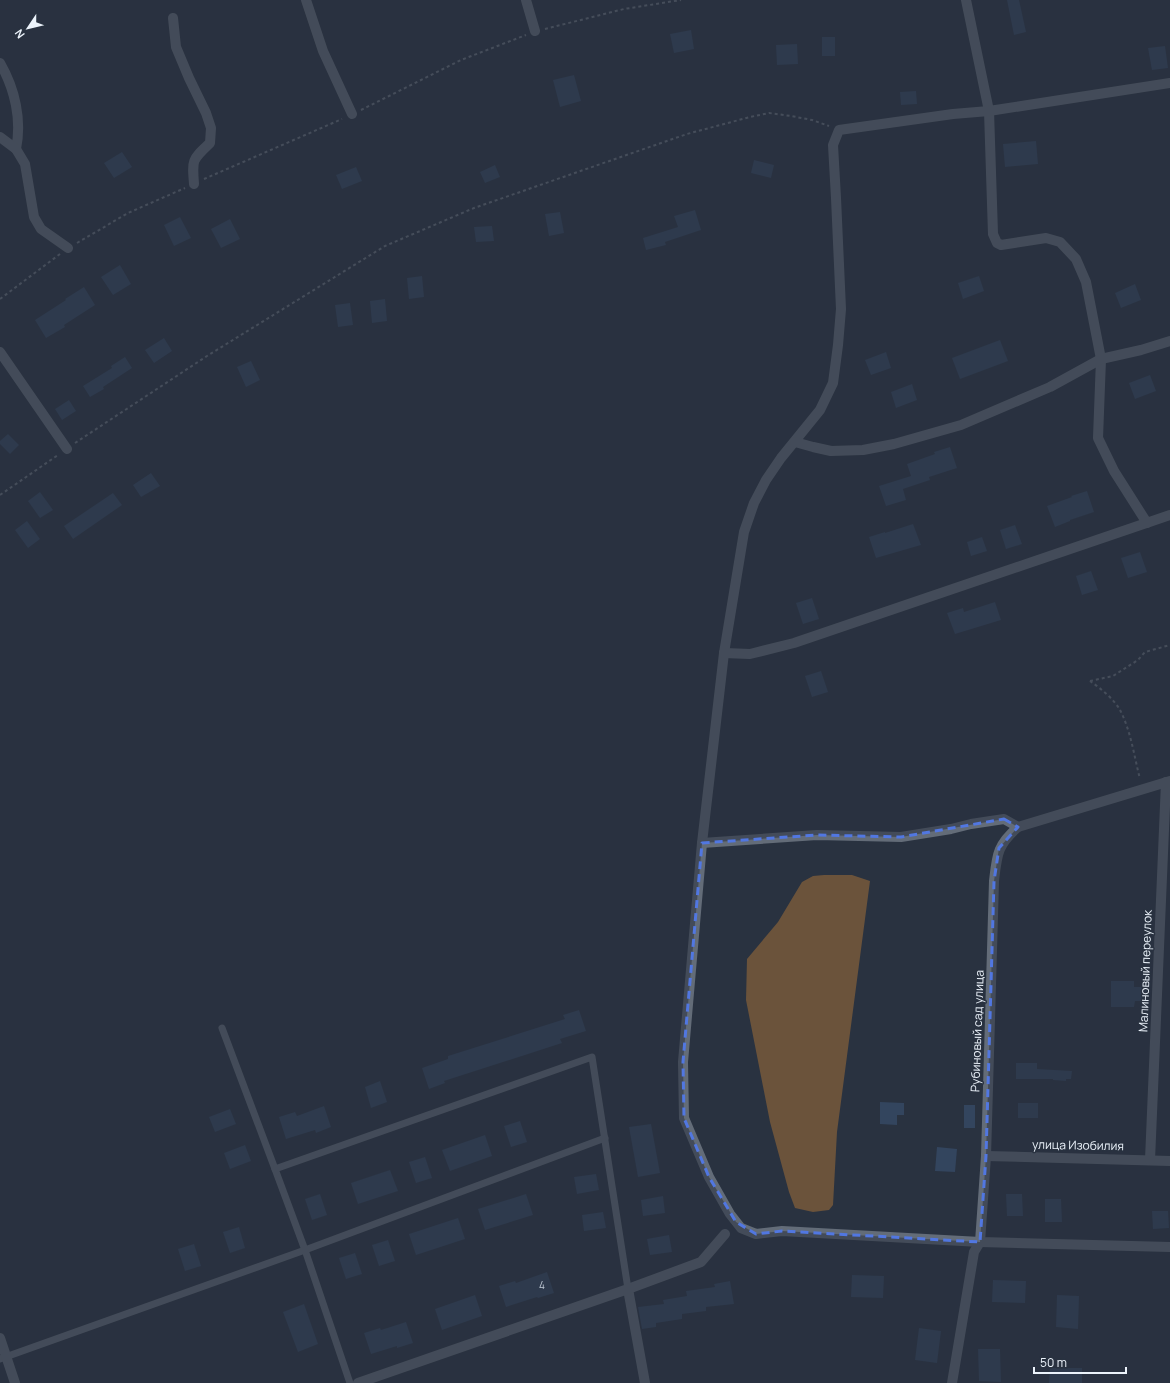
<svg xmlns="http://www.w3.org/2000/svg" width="1170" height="1383" font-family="Manrope,sans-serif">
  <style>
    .forest { fill: #6b533b }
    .building { fill: #33455e }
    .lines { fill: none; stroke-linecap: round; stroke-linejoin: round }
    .path { stroke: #676f7b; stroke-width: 2; stroke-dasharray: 3 3; stroke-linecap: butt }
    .service { stroke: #636c78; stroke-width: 7 }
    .minor { stroke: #636c78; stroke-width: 10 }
    .marked { fill: none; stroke: #5177e1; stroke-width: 3; stroke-dasharray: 8 5; stroke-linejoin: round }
    .labels { text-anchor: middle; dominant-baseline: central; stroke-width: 3; stroke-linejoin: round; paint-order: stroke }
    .number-label { font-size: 10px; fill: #bec8d4 }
    .street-label { font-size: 12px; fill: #ecf3fb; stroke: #293240 }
  </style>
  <rect width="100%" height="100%" fill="#293240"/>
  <polygon class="forest" points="824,875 852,875 870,881 837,1132 833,1205 829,1210 813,1212 795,1208 789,1192 770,1122 746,1000 747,959 778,922 802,882 813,876"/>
  <g class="building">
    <polygon points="1007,0 1019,0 1026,32 1014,35"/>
    <polygon points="691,30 694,49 674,53 670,34"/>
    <rect x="822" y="37" width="13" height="19"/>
    <polygon points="797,44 798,64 777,65 776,45"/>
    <polygon points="1165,46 1168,68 1152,70 1148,48"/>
    <polygon points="574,75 581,101 560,107 553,80"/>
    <polygon points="916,91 917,104 901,105 900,92"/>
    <polygon points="1036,141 1038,164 1005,167 1003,144"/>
    <polygon points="122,152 132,167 114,178 104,163"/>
    <polygon points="754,160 774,165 771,178 751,173"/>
    <polygon points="495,165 500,177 485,183 480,172"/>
    <polygon points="356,167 362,181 342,189 336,175"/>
    <polygon points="695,210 701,230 665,242 666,245 646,250 643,238 678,227 674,216"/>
    <polygon points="560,212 564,233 549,236 545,214"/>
    <polygon points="180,217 191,238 174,246 164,225"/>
    <polygon points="230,219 240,239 221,248 211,229"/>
    <polygon points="492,226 494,241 476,242 474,227"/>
    <polygon points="120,265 131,284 113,295 101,277"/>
    <polygon points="422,276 424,297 409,299 407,278"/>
    <polygon points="979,276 984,291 963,299 958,283"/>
    <polygon points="1135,284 1141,300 1121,308 1115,293"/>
    <polygon points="84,287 95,305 64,325 65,327 46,338 35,320 66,300 65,299"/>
    <polygon points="385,299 387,321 372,323 370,301"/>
    <polygon points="350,303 353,325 338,327 335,305"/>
    <polygon points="164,338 172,351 154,363 145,350"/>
    <polygon points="1000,340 1008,361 960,379 952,358"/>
    <polygon points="886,352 891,368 871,375 865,360"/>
    <polygon points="125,357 132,368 103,387 104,389 90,397 83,386 112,368 111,366"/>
    <polygon points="251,361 260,380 246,387 237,367"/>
    <polygon points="1150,375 1156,391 1135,399 1129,383"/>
    <polygon points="912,384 917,400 896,408 891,392"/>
    <polygon points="69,400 76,411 62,420 55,409"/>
    <polygon points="8,434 19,445 10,454 0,444 0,441"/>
    <polygon points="950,447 957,468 929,477 930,480 903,489 906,500 886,506 879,486 911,476 907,464 935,454 934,452"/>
    <polygon points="151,473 160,486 141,497 133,485"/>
    <polygon points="1087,491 1094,512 1070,520 1070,521 1055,527 1047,506 1072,497 1071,496"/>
    <polygon points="40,492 53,510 40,518 28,501"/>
    <polygon points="113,493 122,505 73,539 64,526"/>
    <polygon points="27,521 40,539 28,548 15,530"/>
    <polygon points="913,524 921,545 876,558 869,537 885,532 885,533"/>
    <polygon points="1015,525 1022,544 1006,549 1000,530"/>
    <polygon points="982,537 987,551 971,556 967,542"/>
    <polygon points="1140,552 1147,572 1128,578 1121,558"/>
    <polygon points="1091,571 1098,590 1082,595 1076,576"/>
    <polygon points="812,598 819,619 803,624 796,603"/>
    <polygon points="995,602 1001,620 955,634 947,613 963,608 964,612"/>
    <polygon points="821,671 828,692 812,697 805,676"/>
    <polygon points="1111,981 1134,981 1134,987 1148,987 1148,1001 1135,1001 1134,1007 1111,1007"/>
    <polygon points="579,1010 586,1031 560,1039 562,1043 444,1081 445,1083 429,1089 422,1068 448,1059 448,1056 565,1019 563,1015"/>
    <polygon points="1016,1063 1037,1063 1037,1069 1072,1071 1071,1079 1066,1079 1066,1081 1053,1080 1053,1079 1016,1079"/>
    <polygon points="380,1081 387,1102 371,1108 365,1087"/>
    <polygon points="880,1102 904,1103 904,1115 897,1115 897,1125 880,1124"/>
    <rect x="1018" y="1103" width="20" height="15"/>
    <rect x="964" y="1105" width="11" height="23"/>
    <polygon points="324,1106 331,1127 316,1133 315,1130 286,1139 279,1117 295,1112 297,1116"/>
    <polygon points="230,1109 236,1124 215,1132 209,1117"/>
    <polygon points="520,1121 527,1142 511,1147 504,1126"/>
    <polygon points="651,1124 660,1173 638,1177 629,1127"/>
    <polygon points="485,1135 492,1156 450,1171 442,1150"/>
    <polygon points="245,1145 251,1161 230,1169 224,1153"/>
    <polygon points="937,1147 957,1149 955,1172 935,1171"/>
    <polygon points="425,1157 432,1178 416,1183 409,1162"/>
    <polygon points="390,1170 398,1191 358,1204 351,1183"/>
    <polygon points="596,1174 599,1190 577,1194 574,1177"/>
    <polygon points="320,1194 327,1215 312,1220 305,1199"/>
    <polygon points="526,1194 533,1215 485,1230 478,1209"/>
    <polygon points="1006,1194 1022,1194 1023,1216 1007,1216"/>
    <polygon points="663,1196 665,1213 643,1216 641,1200"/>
    <polygon points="1045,1199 1061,1199 1062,1222 1045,1222"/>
    <polygon points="1152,1211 1168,1211 1169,1228 1153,1229"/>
    <polygon points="603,1212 606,1228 584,1231 582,1215"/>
    <polygon points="458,1218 465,1239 416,1255 409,1234"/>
    <polygon points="239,1227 245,1248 230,1253 223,1232"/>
    <polygon points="669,1235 672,1252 650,1255 647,1239"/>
    <polygon points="388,1240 395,1261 379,1266 372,1245"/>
    <polygon points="194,1244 201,1266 185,1271 178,1249"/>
    <polygon points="355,1253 362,1274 346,1279 339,1258"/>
    <polygon points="547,1272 554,1293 538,1298 537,1297 506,1307 499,1286 515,1281 516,1283"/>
    <polygon points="852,1275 884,1276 883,1298 851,1297"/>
    <polygon points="993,1280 1026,1281 1025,1303 992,1302"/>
    <polygon points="730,1281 734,1304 706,1307 706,1311 682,1314 682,1319 656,1323 656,1327 642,1329 638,1307 664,1304 663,1300 687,1296 686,1291 715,1287 714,1284"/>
    <polygon points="475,1295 482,1316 442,1330 435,1309"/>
    <polygon points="1057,1295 1079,1296 1078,1329 1056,1327"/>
    <polygon points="304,1304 318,1344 298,1352 283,1312"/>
    <polygon points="406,1322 413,1343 397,1348 397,1346 371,1354 364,1333 380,1328 381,1330"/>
    <polygon points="919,1328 941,1331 937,1363 915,1360"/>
    <polygon points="978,1349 1000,1349 1001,1382 979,1381"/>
    <polygon points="1050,1368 1082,1368 1082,1383 1049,1383"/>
  </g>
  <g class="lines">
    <g class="path">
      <polyline points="545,29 624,9 681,0"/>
      <polyline points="361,110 461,60 526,35"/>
      <polyline points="204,179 342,119"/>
      <polyline points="77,243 128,213 185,188"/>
      <polyline points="0,299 60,254"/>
      <polyline points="75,443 207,356 385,246 474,208 687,134 750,117 769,113 791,116 812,120 829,126"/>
      <polyline points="0,495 58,455"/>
      <path d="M 1090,681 C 1100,688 1114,699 1120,710 C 1131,731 1134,756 1140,779"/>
      <polyline points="1090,681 1113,676 1138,660 1145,652 1170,645"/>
    </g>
    <g class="service">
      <polyline points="222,1028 275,1169"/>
      <polyline points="0,1359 305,1250 605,1138"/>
      <polyline points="350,1383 305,1250 275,1169 592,1057 628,1289"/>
    </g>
    <g class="minor">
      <polyline points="306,0 323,51 352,114"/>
      <polyline points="526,0 535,31"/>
      <polyline points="966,0 989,111 993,234 997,243 1001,245 1046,238 1060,242 1076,259 1086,282 1101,359 1098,438 1114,471 1147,523"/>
      <path d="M 173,18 L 176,47 L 189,78 L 206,113 L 211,128 L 210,143 C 192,160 192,159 194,184"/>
      <path d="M 0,63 C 15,89 22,120 16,149"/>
      <polyline points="1170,83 989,111 953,114 839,130 833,145 836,198 841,309 838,345 833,383 820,410 781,458 766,480 754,503 744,532 724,653 702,843 683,1062 684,1118 709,1177 730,1214 741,1228 756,1234 782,1231 980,1242 1170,1247"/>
      <polyline points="0,137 16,149 25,164 34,217 41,229 68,248"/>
      <polyline points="0,352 67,449"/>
      <polyline points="795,442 813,447 831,451 863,450 894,444 961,425 1050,387 1101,359 1141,350 1170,341"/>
      <polyline points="724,653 750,654 794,643 1170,515"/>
      <polyline points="702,843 817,835 901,837 951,829 971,824 1004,819 1018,827"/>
      <polyline points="986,1156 1170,1161"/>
      <polyline points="1150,1160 1166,782"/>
      <polyline points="628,1289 645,1383"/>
      <polyline points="0,1338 15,1383"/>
      <polyline points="358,1383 628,1289 701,1262 725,1234"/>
      <path d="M 952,1383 L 974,1252 L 980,1242 L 986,1156 L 994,881 C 997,855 997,845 1018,827 L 1170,781"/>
    </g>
  </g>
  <path d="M0 0H1170V1383H0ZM 1004,819 L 1018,827 L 999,848 L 994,881 L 986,1156 L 980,1242 L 782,1231 L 756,1234 L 736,1222 L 709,1177 L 684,1118 L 683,1062 L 702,843 L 817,835 L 901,837 Z" fill="#293240" fill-opacity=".55" fill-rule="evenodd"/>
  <path class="marked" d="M 1004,819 L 1018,827 L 999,848 L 994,881 L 986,1156 L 980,1242 L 782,1231 L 756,1234 L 736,1222 L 709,1177 L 684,1118 L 683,1062 L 702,843 L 817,835 L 901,837 Z"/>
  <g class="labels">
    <g class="number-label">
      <text x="542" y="1285">4</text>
    </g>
    <g class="street-label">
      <text transform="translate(1145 971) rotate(-88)">Малиновый переулок</text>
      <text transform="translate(977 1031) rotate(-88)">Рубиновый сад улица</text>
      <text transform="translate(1078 1145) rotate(1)">улица Изобилия</text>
    </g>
  </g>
  <g transform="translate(28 28) rotate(235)" stroke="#293240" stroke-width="3" paint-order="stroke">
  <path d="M0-3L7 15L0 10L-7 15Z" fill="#ecf3fb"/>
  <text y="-6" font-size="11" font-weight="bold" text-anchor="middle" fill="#ecf3fb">N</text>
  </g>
  <path d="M1034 1367v6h92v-6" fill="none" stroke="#ecf3fb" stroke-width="2"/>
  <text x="1040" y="1367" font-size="12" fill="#ecf3fb" stroke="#293240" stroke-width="3" paint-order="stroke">50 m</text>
</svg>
